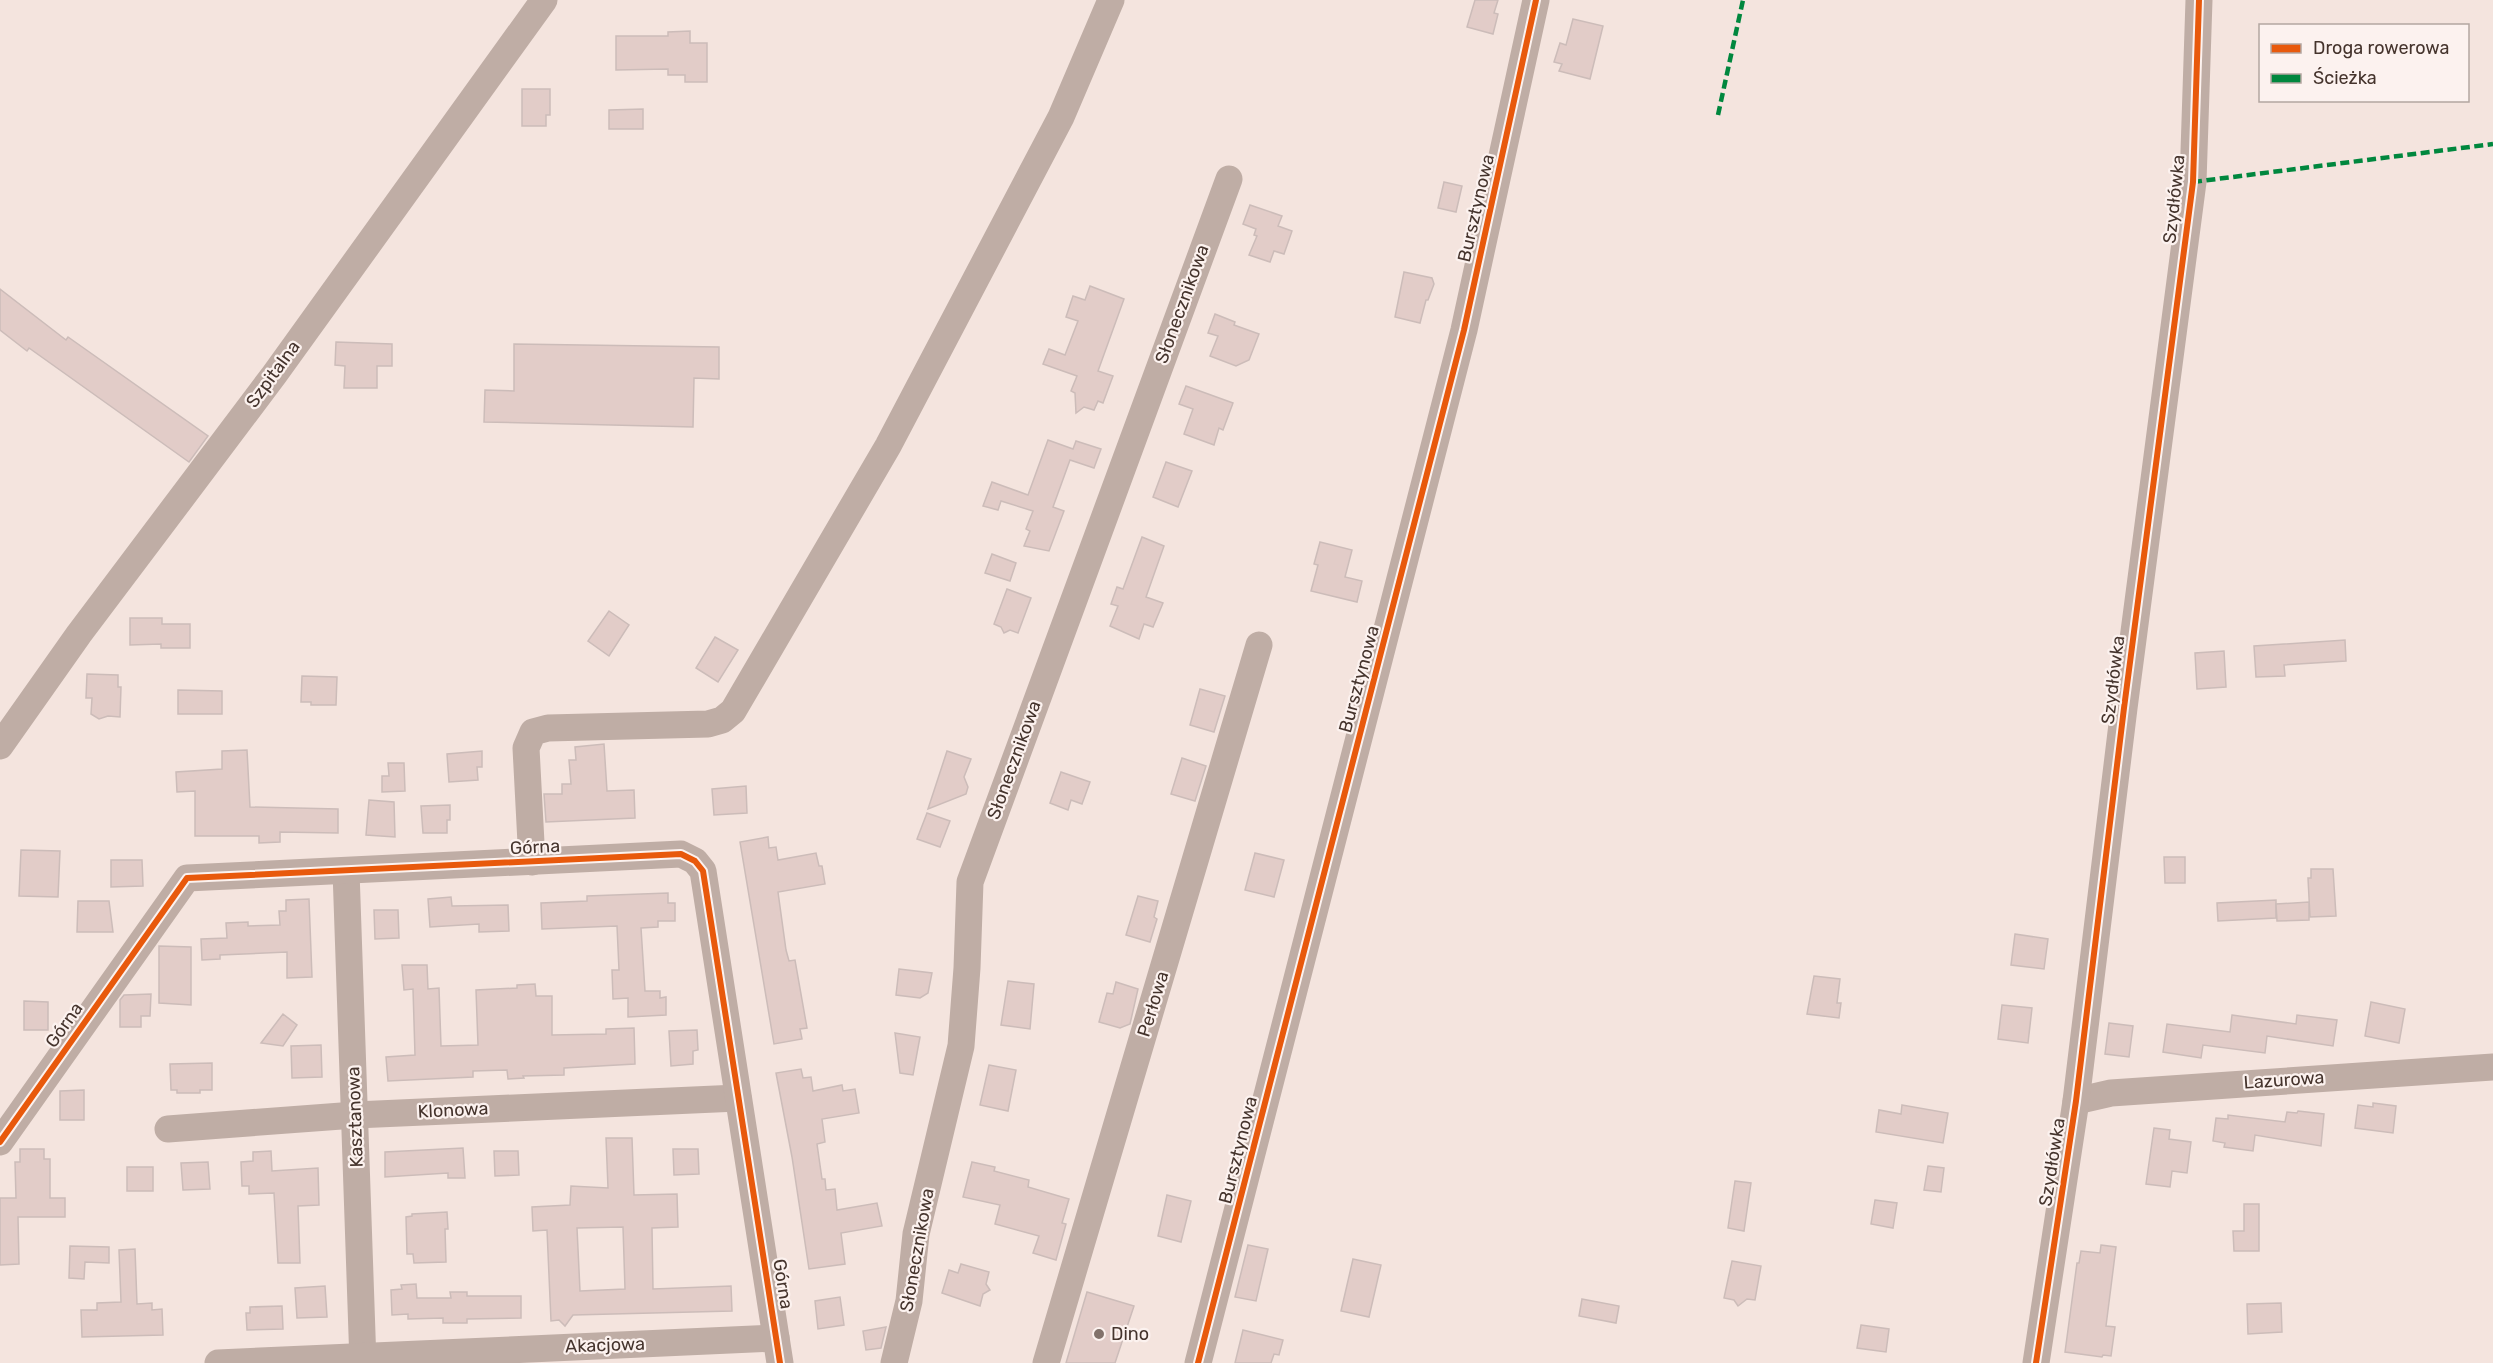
<svg xmlns="http://www.w3.org/2000/svg" width="2493" height="1363" font-family="Rubik,sans-serif">
  <style>
    .building { fill: #e2ccc8; stroke: #ccbcb9; stroke-width: 1.5; fill-rule: evenodd }
    .lines { fill: none; stroke-linecap: round; stroke-linejoin: round }
    .minor { stroke: #bfada5; stroke-width: 27 }
    .quiet { stroke: #00873e; stroke-width: 4.5; stroke-dasharray: 9 4.5; stroke-linecap: butt }
    .cycleway-casing { stroke: #fcf2ef; stroke-width: 10 }
    .cycleway { stroke: #e8590c; stroke-width: 6 }
    .poi-dot { fill: #82726b; stroke: #fcf2ef; stroke-width: 2 }
    .labels { text-anchor: middle; dominant-baseline: central; stroke-width: 4.5; stroke-linejoin: round; paint-order: stroke }
    .street-label { font-size: 18px; fill: #45342d; stroke: #fcf2ef }
    .poi-label { font-size: 18px; fill: #45342d; stroke: #fcf2ef; text-anchor: start }
  </style>
  <rect width="100%" height="100%" fill="#f4e4de"/>
  <g class="building">
    <polygon points="1475,0 1498,0 1494,13 1498,14 1493,34 1467,27"/>
    <polygon points="1573,19 1603,26 1590,79 1559,71 1562,64 1554,62 1560,43 1566,45"/>
    <polygon points="690,31 690,43 707,43 707,82 685,82 685,75 668,75 668,69 616,70 616,36 668,36 668,32"/>
    <polygon points="522,89 550,89 550,115 546,115 546,126 522,126"/>
    <polygon points="643,109 643,129 609,129 609,110"/>
    <polygon points="1444,182 1462,186 1456,212 1438,208"/>
    <polygon points="1250,205 1282,216 1278,226 1292,231 1284,254 1274,251 1270,262 1249,255 1257,236 1254,235 1256,229 1243,224"/>
    <polygon points="1404,272 1432,278 1434,284 1428,300 1426,300 1420,323 1395,317"/>
    <polygon points="1090,286 1124,299 1098,371 1113,376 1103,403 1098,401 1094,410 1084,407 1076,413 1075,393 1071,391 1077,376 1043,364 1049,349 1065,355 1078,321 1066,317 1073,296 1085,300"/>
    <polygon points="0,289 66,340 68,337 208,436 189,462 29,348 27,351 0,330"/>
    <polygon points="1215,314 1235,322 1234,325 1259,334 1249,360 1236,366 1210,356 1218,336 1208,333"/>
    <polygon points="336,342 392,344 392,366 377,366 377,388 344,388 345,366 335,365"/>
    <polygon points="514,344 719,347 719,379 694,378 693,427 484,422 485,390 514,391"/>
    <polygon points="1186,386 1233,403 1223,430 1219,428 1214,445 1184,434 1193,409 1179,404"/>
    <polygon points="1048,440 1073,449 1076,441 1101,449 1094,468 1070,460 1053,507 1064,511 1049,551 1024,546 1030,531 1026,529 1033,511 1001,501 998,510 983,506 992,482 1028,495"/>
    <polygon points="1166,462 1192,471 1178,507 1153,497"/>
    <polygon points="1142,537 1164,546 1146,597 1163,603 1153,627 1144,624 1139,639 1110,626 1118,606 1111,604 1117,587 1123,589"/>
    <polygon points="1320,542 1352,550 1345,577 1362,581 1357,602 1311,591 1318,565 1314,564"/>
    <polygon points="992,554 1016,563 1010,581 985,573"/>
    <polygon points="1007,589 1031,598 1018,633 1010,630 1004,633 1001,627 994,624"/>
    <polygon points="609,611 629,625 609,656 588,641"/>
    <polygon points="130,618 162,618 162,624 190,624 190,648 161,648 161,644 130,645"/>
    <polygon points="715,637 738,650 718,682 696,668"/>
    <polygon points="2345,640 2346,661 2284,665 2285,676 2256,677 2254,646"/>
    <polygon points="2224,651 2226,687 2197,689 2195,653"/>
    <polygon points="87,674 118,675 118,687 121,687 120,717 108,716 99,719 91,714 92,698 86,698"/>
    <polygon points="302,676 337,677 336,705 311,705 311,702 301,702"/>
    <polygon points="1200,689 1225,696 1214,732 1190,725"/>
    <polygon points="178,690 222,691 222,714 178,714"/>
    <polygon points="604,744 607,791 634,790 635,818 546,822 544,794 562,794 562,784 571,784 569,760 576,760 575,747"/>
    <polygon points="247,750 250,807 338,809 338,833 280,832 280,842 259,843 259,836 195,836 195,791 177,792 176,772 222,769 222,751"/>
    <polygon points="482,751 482,767 477,767 478,780 449,782 447,754"/>
    <polygon points="947,751 971,759 964,777 968,787 966,794 928,809"/>
    <polygon points="1182,758 1206,766 1195,801 1171,794"/>
    <polygon points="388,763 404,763 405,791 382,792 382,776 389,776"/>
    <polygon points="1061,772 1090,782 1082,804 1071,800 1068,810 1050,803"/>
    <polygon points="746,786 747,813 714,815 712,789"/>
    <polygon points="369,800 394,802 395,837 366,835"/>
    <polygon points="450,805 450,820 447,820 447,833 423,833 421,806"/>
    <polygon points="927,813 950,821 940,847 917,839"/>
    <polygon points="768,837 769,848 776,847 778,860 816,853 819,866 822,866 825,884 778,892 786,950 789,961 795,960 807,1028 800,1029 802,1039 774,1044 740,842"/>
    <polygon points="21,850 60,851 58,897 19,896"/>
    <polygon points="1255,853 1284,860 1274,897 1245,890"/>
    <polygon points="2164,857 2185,857 2185,883 2165,883"/>
    <polygon points="111,860 142,860 143,886 111,887"/>
    <polygon points="2311,869 2333,869 2336,916 2310,917 2308,878 2311,878"/>
    <polygon points="668,893 668,903 675,903 675,921 658,921 658,927 641,928 645,991 660,991 660,998 666,997 666,1015 628,1017 628,998 613,999 612,970 619,970 617,926 542,929 541,903 587,901 587,896"/>
    <polygon points="1138,896 1158,901 1154,917 1157,919 1150,942 1126,935"/>
    <polygon points="451,897 452,906 508,905 509,931 479,932 479,924 430,927 428,899"/>
    <polygon points="309,899 312,977 287,978 287,952 220,955 220,959 202,960 201,939 227,938 226,923 248,922 248,926 280,925 279,911 286,911 286,900"/>
    <polygon points="2276,900 2276,918 2218,921 2217,903"/>
    <polygon points="78,901 109,901 113,932 77,932"/>
    <polygon points="2309,902 2309,920 2277,921 2276,904"/>
    <polygon points="374,910 398,910 399,938 375,939"/>
    <polygon points="2015,934 2048,939 2044,969 2011,965"/>
    <polygon points="159,946 191,947 191,1005 159,1003"/>
    <polygon points="402,965 427,965 428,989 439,988 441,1046 478,1045 476,990 517,988 517,985 535,984 536,996 552,996 552,1035 606,1034 606,1029 634,1028 635,1064 564,1068 564,1075 523,1076 524,1078 508,1079 507,1070 473,1071 473,1077 388,1081 386,1057 415,1055 413,989 404,990"/>
    <polygon points="899,969 932,973 928,993 920,998 896,995"/>
    <polygon points="1814,976 1840,979 1837,1003 1841,1003 1839,1018 1807,1014"/>
    <polygon points="1008,981 1034,984 1030,1029 1001,1025"/>
    <polygon points="1116,982 1138,989 1130,1024 1120,1028 1099,1022 1107,993 1113,994"/>
    <polygon points="151,994 150,1016 141,1016 141,1027 120,1027 120,1000 124,995"/>
    <polygon points="24,1001 48,1002 48,1030 24,1030"/>
    <polygon points="2371,1002 2405,1009 2399,1043 2365,1036"/>
    <polygon points="2002,1005 2032,1008 2028,1043 1998,1039"/>
    <polygon points="283,1014 297,1025 283,1046 261,1043"/>
    <polygon points="2232,1015 2296,1024 2297,1015 2337,1020 2333,1046 2267,1036 2265,1053 2203,1045 2201,1058 2163,1052 2167,1024 2230,1032"/>
    <polygon points="2109,1023 2133,1026 2129,1057 2105,1054"/>
    <polygon points="697,1030 698,1050 693,1051 693,1064 671,1066 669,1031"/>
    <polygon points="895,1033 920,1037 913,1075 900,1073"/>
    <polygon points="321,1045 322,1077 292,1078 291,1046"/>
    <polygon points="212,1063 212,1090 200,1090 200,1093 177,1093 177,1090 171,1090 170,1064"/>
    <polygon points="989,1065 1016,1070 1008,1111 980,1105"/>
    <polygon points="801,1069 803,1078 811,1077 813,1091 842,1085 843,1091 855,1089 859,1113 822,1119 825,1142 817,1144 822,1179 825,1179 826,1190 835,1189 837,1210 877,1203 882,1226 841,1233 845,1264 809,1269 792,1157 776,1073"/>
    <polygon points="84,1090 84,1120 60,1120 60,1091"/>
    <polygon points="2373,1103 2396,1106 2393,1133 2355,1128 2358,1105 2373,1107"/>
    <polygon points="1902,1105 1948,1113 1943,1143 1876,1132 1879,1110 1901,1114"/>
    <polygon points="2298,1111 2324,1114 2321,1146 2255,1135 2253,1151 2224,1147 2225,1143 2213,1141 2216,1118 2228,1119 2228,1115 2285,1122 2287,1112 2297,1113"/>
    <polygon points="2154,1128 2170,1130 2169,1139 2191,1142 2187,1173 2172,1171 2170,1187 2146,1184"/>
    <path d="M 606,1138 L 632,1138 L 634,1195 L 677,1194 L 678,1227 L 652,1228 L 653,1289 L 731,1286 L 732,1311 L 573,1315 L 565,1326 L 559,1320 L 551,1321 L 547,1230 L 533,1231 L 532,1207 L 570,1205 L 571,1186 L 608,1188 ZM 623,1227 L 625,1289 L 580,1291 L 577,1228 Z"/>
    <polygon points="463,1148 465,1178 448,1178 448,1173 385,1177 385,1152"/>
    <polygon points="20,1149 44,1149 44,1159 50,1159 50,1198 65,1198 65,1217 18,1217 19,1264 0,1265 0,1198 16,1198 15,1162 20,1162"/>
    <polygon points="673,1149 698,1149 699,1174 674,1175"/>
    <polygon points="271,1151 272,1171 318,1168 319,1205 298,1206 300,1263 278,1263 274,1193 249,1194 249,1186 242,1186 241,1162 253,1161 253,1152"/>
    <polygon points="494,1151 518,1151 519,1175 495,1176"/>
    <polygon points="208,1162 210,1189 183,1190 181,1163"/>
    <polygon points="972,1162 995,1167 994,1171 1029,1180 1028,1187 1069,1199 1062,1223 1066,1224 1056,1260 1033,1253 1039,1236 995,1224 1000,1205 963,1197"/>
    <polygon points="1928,1166 1944,1168 1941,1192 1924,1190"/>
    <rect x="127" y="1167" width="26" height="24"/>
    <polygon points="1735,1181 1751,1183 1744,1231 1728,1228"/>
    <polygon points="1167,1195 1191,1201 1181,1242 1158,1236"/>
    <polygon points="1875,1200 1897,1203 1893,1228 1871,1224"/>
    <polygon points="2244,1204 2259,1204 2259,1251 2234,1251 2233,1231 2244,1231"/>
    <polygon points="447,1212 448,1229 445,1229 446,1262 414,1263 413,1254 407,1254 406,1217 412,1216 412,1214"/>
    <polygon points="1248,1245 1268,1249 1256,1301 1235,1297"/>
    <polygon points="2101,1245 2116,1247 2106,1326 2115,1327 2111,1356 2103,1355 2102,1357 2065,1352 2077,1263 2079,1263 2081,1251 2100,1253"/>
    <polygon points="70,1246 109,1247 109,1263 85,1262 84,1279 69,1278"/>
    <polygon points="135,1249 137,1304 152,1303 152,1310 162,1309 163,1335 82,1337 81,1310 97,1310 97,1303 121,1302 119,1250"/>
    <polygon points="1353,1259 1381,1265 1369,1317 1341,1311"/>
    <polygon points="1732,1261 1761,1266 1755,1300 1747,1299 1738,1306 1734,1300 1724,1298"/>
    <polygon points="961,1264 989,1272 986,1284 990,1290 983,1294 980,1306 942,1293 949,1270 958,1273"/>
    <polygon points="416,1284 417,1298 451,1298 450,1292 467,1292 467,1296 521,1296 521,1318 467,1319 467,1323 443,1323 443,1318 408,1319 408,1314 392,1315 391,1290 402,1289 401,1285"/>
    <polygon points="325,1286 327,1317 297,1318 295,1288"/>
    <polygon points="1087,1292 1134,1306 1115,1363 1066,1363"/>
    <polygon points="840,1297 844,1325 818,1329 815,1301"/>
    <polygon points="1582,1299 1619,1306 1616,1323 1579,1316"/>
    <polygon points="2281,1303 2282,1332 2248,1334 2247,1304"/>
    <polygon points="282,1306 283,1329 247,1330 246,1313 250,1313 250,1307"/>
    <polygon points="1861,1325 1889,1329 1886,1352 1857,1348"/>
    <polygon points="886,1327 881,1348 866,1350 863,1331"/>
    <polygon points="1243,1330 1283,1340 1279,1355 1274,1354 1271,1363 1235,1363"/>
  </g>
  <g class="lines">
    <g class="minor">
      <polyline points="0,746 79,634 274,375 544,0"/>
      <polyline points="532,862 526,748 533,732 548,728 708,724 722,720 733,711 888,446 1061,117 1111,0"/>
      <polyline points="346,871 363,1363"/>
      <polyline points="2076,1101 2111,1093 2493,1067"/>
      <polyline points="168,1129 355,1115 738,1098"/>
      <polyline points="0,1142 187,878 681,854 695,861 703,871 780,1363"/>
      <polyline points="218,1363 776,1338"/>
      <polyline points="894,1363 909,1301 916,1234 961,1046 967,968 970,882 1229,179"/>
      <polyline points="1046,1363 1259,645"/>
      <polyline points="1198,1363 1464,330 1536,0"/>
      <polyline points="2036,1363 2076,1101 2124,708 2193,182 2199,0"/>
    </g>
    <g class="quiet">
      <polyline points="1718,115 1743,0"/>
      <polyline points="2193,182 2493,144"/>
    </g>
    <g class="cycleway-casing">
      <g id="cycleway">
        <polyline points="0,1142 187,878 681,854 695,861 703,871 780,1363"/>
        <polyline points="1198,1363 1464,330 1536,0"/>
        <polyline points="2036,1363 2076,1101 2124,708 2193,182 2199,0"/>
      </g>
    </g>
    <use href="#cycleway" class="cycleway"/>
  </g>
  <circle class="poi-dot" cx="1099" cy="1334" r="6"/>
  <g class="labels">
    <g class="street-label">
      <text transform="translate(2174 199) rotate(-84)">Szydłówka</text>
      <text transform="translate(1476 208) rotate(-77)">Bursztynowa</text>
      <text transform="translate(1182 304) rotate(-70)">Słonecznikowa</text>
      <text transform="translate(273 374) rotate(-54)">Szpitalna</text>
      <text transform="translate(1359 679) rotate(-75)">Bursztynowa</text>
      <text transform="translate(2113 680) rotate(-83)">Szydłówka</text>
      <text transform="translate(1014 760) rotate(-70)">Słonecznikowa</text>
      <text transform="translate(535 847) rotate(-3)">Górna</text>
      <text transform="translate(1153 1004) rotate(-73)">Perłowa</text>
      <text transform="translate(64 1025) rotate(-55)">Górna</text>
      <text transform="translate(2284 1080) rotate(-4)">Lazurowa</text>
      <text transform="translate(453 1110) rotate(-3)">Klonowa</text>
      <text transform="translate(355 1117) rotate(-92)">Kasztanowa</text>
      <text transform="translate(1238 1150) rotate(-76)">Bursztynowa</text>
      <text transform="translate(2052 1162) rotate(-81)">Szydłówka</text>
      <text transform="translate(917 1250) rotate(-80)">Słonecznikowa</text>
      <text transform="translate(783 1284) rotate(81)">Górna</text>
      <text transform="translate(605 1345) rotate(-2)">Akacjowa</text>
    </g>
    <g class="poi-label">
      <text x="1111" y="1334">Dino</text>
    </g>
  </g>
  <rect x="2259" y="24" width="210" height="78" fill="#fcf2ef" stroke="#b3a6a1" stroke-width="1.5"/>
  <rect x="2271" y="44" width="30" height="9" fill="#e8590c" stroke="#b3a6a1" stroke-width="1.5"/>
  <text x="2313" y="54" font-size="18" fill="#45342d">Droga rowerowa</text>
  <rect x="2271" y="74" width="30" height="9" fill="#00873e" stroke="#b3a6a1" stroke-width="1.5"/>
  <text x="2313" y="84" font-size="18" fill="#45342d">Ścieżka</text>
</svg>
